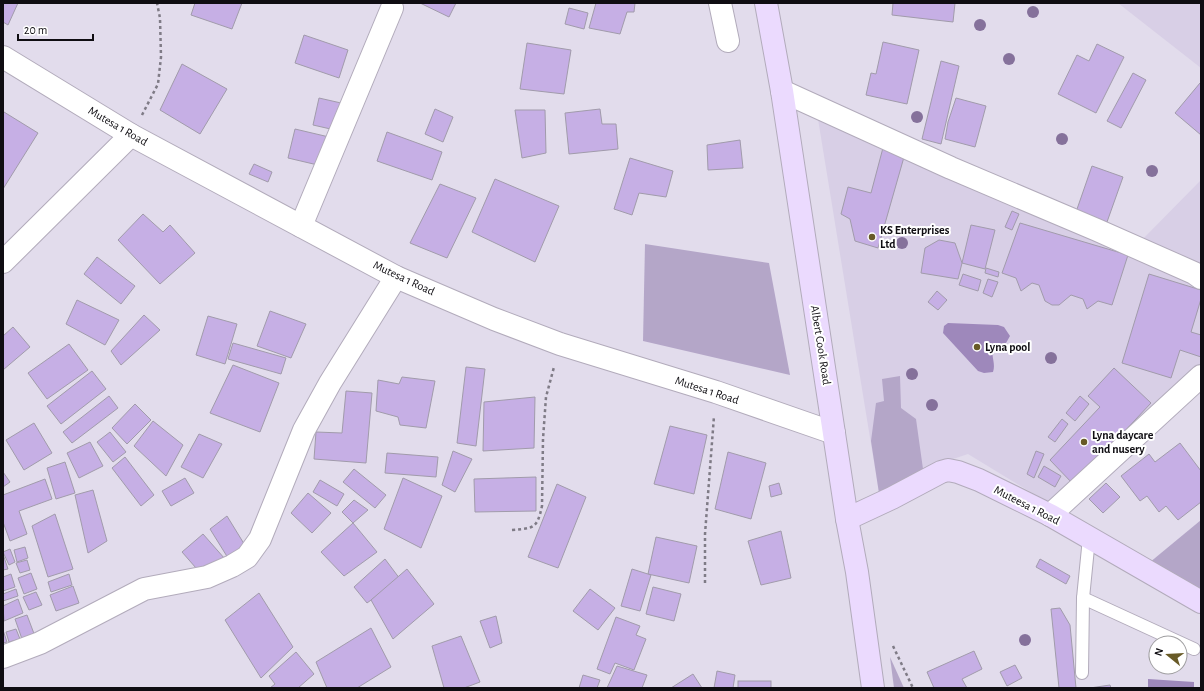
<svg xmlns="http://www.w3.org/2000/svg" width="1204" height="691" font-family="'Alegreya Sans',sans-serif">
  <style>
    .built { fill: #d8cfe6 }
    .green { fill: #b4a6c8 }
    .water { fill: #9e88bb }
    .building { fill: #c6afe5; stroke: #a19bab }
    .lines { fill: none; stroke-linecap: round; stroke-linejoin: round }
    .lane-casing { stroke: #b2abbb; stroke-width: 14 }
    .street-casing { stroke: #b2abbb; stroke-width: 24 }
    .secondary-casing { stroke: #b2abbb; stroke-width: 24 }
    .path { stroke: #7f7b86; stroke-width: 2.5; stroke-dasharray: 3 3; stroke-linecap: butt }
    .lane { stroke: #fff; stroke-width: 12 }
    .street { stroke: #fff; stroke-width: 22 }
    .secondary { stroke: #ebdafe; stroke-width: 22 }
    .tree { fill: #85719b }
    .poi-dot { fill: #685a27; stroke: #fff; stroke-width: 1.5 }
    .labels { text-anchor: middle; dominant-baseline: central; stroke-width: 4; stroke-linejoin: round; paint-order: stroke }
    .street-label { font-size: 12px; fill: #0f0d12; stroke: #fff }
    .poi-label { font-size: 12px; font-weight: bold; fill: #0f0d12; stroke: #fff; text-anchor: start }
  </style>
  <rect width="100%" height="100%" fill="#e2dcec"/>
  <g class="built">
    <polygon points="1118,3 1201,3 1201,68"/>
    <polygon points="818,119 1201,287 1201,363 1047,502 968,454 923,469 887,497 879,493"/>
    <polygon points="1201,180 1201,264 1138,244"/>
  </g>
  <g class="green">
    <polygon points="645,244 769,263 790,375 643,341"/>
    <polygon points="900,376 901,408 916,419 923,469 887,497 879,493 871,441 876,403 884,401 882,379"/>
    <polygon points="1201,520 1201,592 1149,563"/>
    <polygon points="890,657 904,688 894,688"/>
  </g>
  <g class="water">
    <path d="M 948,323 L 998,325 L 1004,327 L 1010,336 L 1006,343 L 993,349 C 991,357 996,364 993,372 L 984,373 L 978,371 L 943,333 L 944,326 Z"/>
    <polygon points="1148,679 1194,682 1194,688 1148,688"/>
  </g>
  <g class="building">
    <polygon points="3,3 18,3 8,25 3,22"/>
    <polygon points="195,3 242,3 232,29 191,15"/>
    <polygon points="420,3 456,3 449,17"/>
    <polygon points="596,3 635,3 634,12 627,12 620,34 589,28"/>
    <polygon points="893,3 955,3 953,22 892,15"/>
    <polygon points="569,8 588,13 584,29 565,24"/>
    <polygon points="304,35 348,50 339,78 295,63"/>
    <polygon points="883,42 919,50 907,104 866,95 871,73 876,74"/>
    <polygon points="527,43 571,50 564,94 520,89"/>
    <polygon points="1097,44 1124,57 1096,113 1058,94 1077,55 1089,61"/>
    <polygon points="941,61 959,66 941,144 922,139"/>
    <polygon points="182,64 227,89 200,134 160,110"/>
    <polygon points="1133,73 1146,80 1121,128 1107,121"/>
    <polygon points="1200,83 1201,84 1201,135 1175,113"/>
    <polygon points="319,98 341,103 335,130 313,125"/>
    <polygon points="956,98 986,106 975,147 945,139 948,122"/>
    <polygon points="435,109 453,117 443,142 425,134"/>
    <polygon points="600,109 602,124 616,124 618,149 569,154 565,113"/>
    <polygon points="515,110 545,110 546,153 522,158"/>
    <polygon points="4,112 38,133 3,189 3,114"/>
    <polygon points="295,129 329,137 322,166 288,158"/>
    <polygon points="387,132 442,152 432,180 377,161"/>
    <polygon points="740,140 743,168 708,170 707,145"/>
    <polygon points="884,144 906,150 878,248 855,241 850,219 841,214 848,187 871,193"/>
    <polygon points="630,158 673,171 666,197 639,193 632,215 614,209"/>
    <polygon points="254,164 272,172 268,182 249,174"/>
    <polygon points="1092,166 1123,177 1107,222 1076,212"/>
    <polygon points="495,179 559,206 535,262 472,232"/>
    <polygon points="440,184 476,198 447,258 410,243"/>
    <polygon points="1012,211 1019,214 1012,230 1005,227"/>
    <polygon points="143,214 163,232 170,225 195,253 160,284 118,240"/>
    <polygon points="1020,223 1128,255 1112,305 1098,301 1087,309 1083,299 1071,295 1059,305 1052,305 1045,301 1039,285 1032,283 1021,291 1016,278 1002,273"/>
    <polygon points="971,225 995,230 985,269 962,263"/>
    <polygon points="939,240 955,243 962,263 958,279 921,273 925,248"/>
    <polygon points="97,257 135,286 121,304 84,274"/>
    <polygon points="986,268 999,272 998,277 985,273"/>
    <polygon points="963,274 981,280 978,291 959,285"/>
    <polygon points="1149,274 1201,290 1201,299 1191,332 1201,335 1201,357 1180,350 1171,378 1122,363"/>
    <polygon points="988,279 998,282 992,297 983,293"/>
    <polygon points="937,291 947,300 938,310 928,302"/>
    <polygon points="77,300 119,320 105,345 66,324"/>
    <polygon points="270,311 306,324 291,358 257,346"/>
    <polygon points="144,315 160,330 121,365 111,351"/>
    <polygon points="208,316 237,324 225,364 196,355"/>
    <polygon points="13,327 30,347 3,370 3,336"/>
    <polygon points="233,343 286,358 281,374 228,359"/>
    <polygon points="69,344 88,370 47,399 28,373"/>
    <polygon points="233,365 279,383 260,432 210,413"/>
    <polygon points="466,367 485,369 476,446 457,443"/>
    <polygon points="1114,368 1151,403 1074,485 1050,460 1100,407 1088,396"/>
    <polygon points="92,371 106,389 61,424 47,406"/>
    <polygon points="402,377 435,381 426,428 400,425 398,417 376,411 378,380 399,384"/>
    <polygon points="346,391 372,393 366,463 314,459 316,432 342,433"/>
    <polygon points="109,396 118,408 72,443 63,432"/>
    <polygon points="1080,396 1089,404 1075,421 1066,413"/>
    <polygon points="535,397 534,448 483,451 484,402"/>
    <polygon points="135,404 151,420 127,444 112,428"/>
    <polygon points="1062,419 1068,424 1055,442 1048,437"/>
    <polygon points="153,421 183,445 166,476 134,446"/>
    <polygon points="34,423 52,453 24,470 6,440"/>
    <polygon points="670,426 707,435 694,494 654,484"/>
    <polygon points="110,432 126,452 113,462 97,442"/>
    <polygon points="199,434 222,444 203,478 181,467"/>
    <polygon points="90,442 103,466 79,478 67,453"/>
    <polygon points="1180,443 1201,471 1201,502 1178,520 1166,506 1159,512 1147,496 1140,501 1121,476 1149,454 1155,462"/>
    <polygon points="453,451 472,459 455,492 442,485"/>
    <polygon points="1036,451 1044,454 1034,478 1027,474"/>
    <polygon points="728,452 766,463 751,519 715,509"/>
    <polygon points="387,453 438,457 436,477 385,473"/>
    <polygon points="125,457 154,495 141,506 112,468"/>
    <polygon points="65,462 75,493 56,499 47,468"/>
    <polygon points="1044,466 1061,476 1055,487 1038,477"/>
    <polygon points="354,469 386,495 375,508 343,482"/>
    <polygon points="3,472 10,482 3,487"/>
    <polygon points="536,477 536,511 475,512 474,479"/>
    <polygon points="185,478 194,493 171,506 162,491"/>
    <polygon points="403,478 442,496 421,548 384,529"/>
    <polygon points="45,479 52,499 19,511 27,534 10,541 3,522 3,495"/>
    <polygon points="320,480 344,494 337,506 313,492"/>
    <polygon points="779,483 782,494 771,497 769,486"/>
    <polygon points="1106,483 1120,497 1103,513 1089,499"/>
    <polygon points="557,484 586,497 558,568 528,557"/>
    <polygon points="93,490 107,541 88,553 75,495"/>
    <polygon points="308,493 331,513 312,533 291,513"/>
    <polygon points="354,500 368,510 353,523 342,512"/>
    <polygon points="55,514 73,569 48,577 32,526"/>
    <polygon points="227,516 246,547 228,558 210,529"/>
    <polygon points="353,523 377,552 344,576 321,552"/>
    <polygon points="781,531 791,578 761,585 748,541"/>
    <polygon points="203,534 225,559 203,576 182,552"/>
    <polygon points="656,537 697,546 689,583 648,574"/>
    <polygon points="25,547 28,558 17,562 14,550"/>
    <polygon points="10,549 15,562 9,565 3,552"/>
    <polygon points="3,554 8,569 3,570"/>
    <polygon points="385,559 400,579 367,603 354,587"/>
    <polygon points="1040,559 1070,576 1066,584 1036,567"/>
    <polygon points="27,560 30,570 20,573 16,563"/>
    <polygon points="407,569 434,604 393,639 371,600"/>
    <polygon points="632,569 651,575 640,611 621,606"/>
    <polygon points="31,573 37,589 24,594 18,578"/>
    <polygon points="11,574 15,587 3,591 3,577"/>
    <polygon points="69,574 72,585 51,592 48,582"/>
    <polygon points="73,586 79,603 56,611 50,595"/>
    <polygon points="653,587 681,594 674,621 646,614"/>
    <polygon points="16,589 18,596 3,601 3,594"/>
    <polygon points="590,589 615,608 598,630 573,611"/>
    <polygon points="36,592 42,605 29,610 23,597"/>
    <polygon points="259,593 293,647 261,678 225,620"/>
    <polygon points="18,599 23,613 4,621 3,606"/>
    <polygon points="1060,608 1070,625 1076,688 1059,688 1051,609"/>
    <polygon points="27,615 36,639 22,639 15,619"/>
    <polygon points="496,616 502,643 490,648 480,621"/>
    <polygon points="616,617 640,626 636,635 646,639 634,670 615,663 610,674 597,669"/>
    <polygon points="371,628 391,667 357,688 327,688 316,662"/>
    <polygon points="16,629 20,639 9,642 6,632"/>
    <polygon points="3,630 7,642 3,643"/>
    <polygon points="461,636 480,682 464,688 444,688 432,646"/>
    <polygon points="974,651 982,669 962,679 967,688 934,688 927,672"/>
    <polygon points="296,652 314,674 298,688 270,688 275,684 269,676"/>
    <polygon points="1015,665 1022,678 1007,686 1000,672"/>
    <polygon points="617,666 647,675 642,688 607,688"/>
    <polygon points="717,671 735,675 733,688 714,688"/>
    <polygon points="693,674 702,688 671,688"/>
    <polygon points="583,675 600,680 597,688 579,688"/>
    <rect x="738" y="681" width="33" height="7"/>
    <polygon points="1110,685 1111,688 1090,688"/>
  </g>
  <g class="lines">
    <g class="lane-casing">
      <g id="lane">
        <polyline points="1083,598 1194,649"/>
        <polyline points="1082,673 1083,598 1089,538"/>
      </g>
    </g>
    <g class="street-casing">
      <g id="street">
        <polyline points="720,3 728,41"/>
        <polyline points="3,57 131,135 396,277 494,319 560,344 716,392 834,433"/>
        <polyline points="782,91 951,168 1097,230 1194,273 1201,278"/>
        <polyline points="301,226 392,8"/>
        <polyline points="3,262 131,135"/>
        <polyline points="1050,515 1201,376"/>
        <polyline points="3,657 40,643 144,589 207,577 232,566 247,557 260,539 304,430 330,383 396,277"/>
      </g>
    </g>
    <g class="secondary-casing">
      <g id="secondary">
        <polyline points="766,3 782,91 847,519 857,572 873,688"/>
        <polyline points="847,519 892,498 941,472 948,470 958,472 979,480 1050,515 1201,602"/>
      </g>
    </g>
    <g class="path">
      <polyline points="142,115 158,84 161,57 160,18 157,3"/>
      <path d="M 512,530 C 534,528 537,529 542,506 L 543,439 L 546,397 L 554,367"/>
      <polyline points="705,583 705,534 714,416"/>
      <polyline points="893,646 913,688"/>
    </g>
    <use href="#lane" class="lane"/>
    <use href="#street" class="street"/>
    <use href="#secondary" class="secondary"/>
  </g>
  <g class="tree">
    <circle cx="1033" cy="12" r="6"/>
    <circle cx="980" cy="25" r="6"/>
    <circle cx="1009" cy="59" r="6"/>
    <circle cx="917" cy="117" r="6"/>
    <circle cx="1062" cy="139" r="6"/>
    <circle cx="1152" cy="171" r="6"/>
    <circle cx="902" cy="243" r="6"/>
    <circle cx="1051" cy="358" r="6"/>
    <circle cx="912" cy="374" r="6"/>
    <circle cx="932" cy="405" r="6"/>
    <circle cx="1025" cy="640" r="6"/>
  </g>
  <g class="poi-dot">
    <circle cx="872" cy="237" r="4"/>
    <circle cx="977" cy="347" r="4"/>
    <circle cx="1084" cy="442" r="4"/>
  </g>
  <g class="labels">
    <g class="street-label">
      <text transform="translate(118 126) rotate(30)">Mutesa 1 Road</text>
      <text transform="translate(404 278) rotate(25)">Mutesa 1 Road</text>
      <text transform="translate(821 345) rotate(81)">Albert Cook Road</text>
      <text transform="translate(707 390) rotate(18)">Mutesa 1 Road</text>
      <text transform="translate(1027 505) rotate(27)">Muteesa 1 Road</text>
    </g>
    <g class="poi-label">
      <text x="880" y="230">KS Enterprises<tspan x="880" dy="14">Ltd</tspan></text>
      <text x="985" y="347">Lyna pool</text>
      <text x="1092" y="435">Lyna daycare<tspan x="1092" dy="14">and nusery</tspan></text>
    </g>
  </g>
  <rect width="1204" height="691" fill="none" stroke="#0f0d12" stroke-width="8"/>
  <g transform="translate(1168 655) rotate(288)"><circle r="19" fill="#ffffff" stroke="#9f9ea0"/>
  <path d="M0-3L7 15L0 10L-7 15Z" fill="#685a27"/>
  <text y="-6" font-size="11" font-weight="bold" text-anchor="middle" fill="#0f0d12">N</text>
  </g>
  <path d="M18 34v6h75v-6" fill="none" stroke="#0f0d12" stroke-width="2"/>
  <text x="24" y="34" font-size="12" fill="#0f0d12" stroke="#ffffff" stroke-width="3" paint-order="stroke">20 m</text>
</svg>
